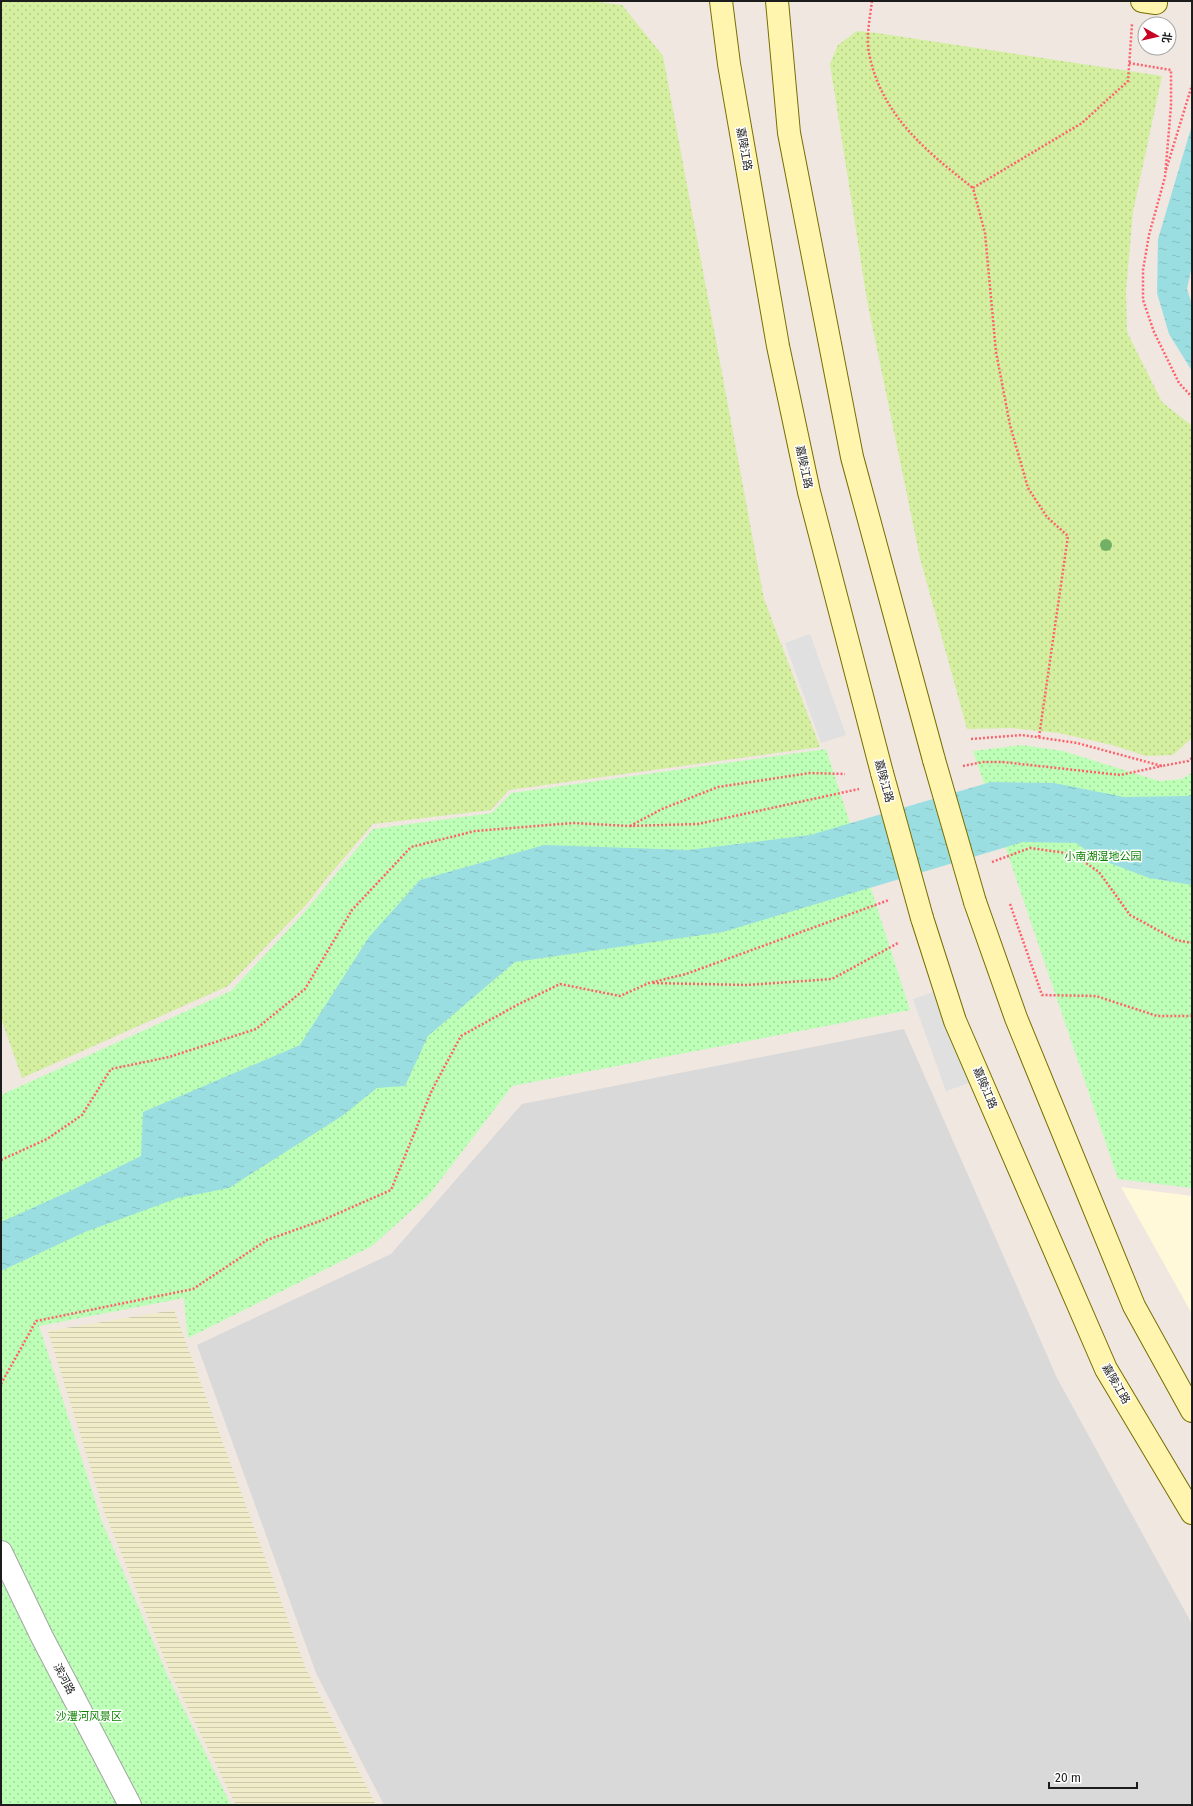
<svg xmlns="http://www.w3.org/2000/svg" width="1193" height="1806" font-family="'Fira Sans','Noto Sans SC',sans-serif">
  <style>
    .residential { fill: #dad9d9 }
    .education { fill: #fff8d9 }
    .farmland { fill: url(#farmland-rules) }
    .grass { fill: url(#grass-dots) }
    .park { fill: url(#park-dots) }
    .parking { fill: #e0e0e0 }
    .water { fill: url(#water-ripples) }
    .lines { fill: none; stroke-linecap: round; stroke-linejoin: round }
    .street-casing { stroke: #a3a3a3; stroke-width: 24 }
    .secondary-casing { stroke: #766e00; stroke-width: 24 }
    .path { stroke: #ff616c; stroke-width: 2.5; stroke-dasharray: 2 2; stroke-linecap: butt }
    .street { stroke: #fff; stroke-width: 22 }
    .secondary { stroke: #fff5ae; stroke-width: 22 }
    .secondary-bridge-casing { stroke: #766e00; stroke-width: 24; stroke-linecap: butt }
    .secondary-bridge { stroke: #fff5ae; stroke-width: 22 }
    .tree { fill: #72b065 }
    .labels { text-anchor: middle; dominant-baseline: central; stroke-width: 3; stroke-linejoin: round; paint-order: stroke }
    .street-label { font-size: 11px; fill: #1c1c1c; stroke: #fff }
    .park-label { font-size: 11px; fill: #0c8300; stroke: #fff }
  </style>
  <defs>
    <pattern id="farmland-rules" width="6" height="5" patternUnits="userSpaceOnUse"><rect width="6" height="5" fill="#f0ecc9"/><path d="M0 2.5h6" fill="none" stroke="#cdcaac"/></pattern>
    <pattern id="grass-dots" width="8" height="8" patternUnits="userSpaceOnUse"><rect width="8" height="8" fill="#d4efa0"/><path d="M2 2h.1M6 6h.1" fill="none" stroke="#b5cc89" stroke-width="1.8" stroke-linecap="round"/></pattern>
    <pattern id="park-dots" width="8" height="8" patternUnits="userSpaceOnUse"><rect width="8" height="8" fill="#bdffb7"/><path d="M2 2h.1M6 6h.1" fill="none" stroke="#a2da9d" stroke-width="1.8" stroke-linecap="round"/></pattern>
    <pattern id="water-ripples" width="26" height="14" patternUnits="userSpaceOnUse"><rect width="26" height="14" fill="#9bdee1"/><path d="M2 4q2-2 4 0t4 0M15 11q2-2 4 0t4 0" fill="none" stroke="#85bec0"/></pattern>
  </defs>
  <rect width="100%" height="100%" fill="#efe7e0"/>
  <polygon class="residential" points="904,1029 1057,1378 1192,1624 1192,1805 384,1805 316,1673 197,1345 391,1254 522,1104"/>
  <polygon class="education" points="1121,1187 1192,1196 1192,1314"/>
  <polygon class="farmland" points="174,1310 306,1669 376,1805 236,1805 170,1672 104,1511 48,1331"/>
  <g class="grass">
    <polygon points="1,1 590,1 622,5 663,56 764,599 820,747 509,790 491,810 373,824 326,879 307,904 228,986 22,1078 1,1018"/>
    <polygon points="857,31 877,33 1162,76 1133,212 1126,291 1127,332 1162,402 1192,426 1192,738 1173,755 1146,756 1112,745 1059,733 1012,728 967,729 920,558 867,300 830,64 838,45"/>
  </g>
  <g class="park">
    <polygon points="1022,745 1063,751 1159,781 1182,779 1192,773 1192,1188 1118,1179 973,751"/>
    <polygon points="826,749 910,1010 512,1086 429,1195 372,1246 188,1338 184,1298 39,1326 102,1522 169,1679 231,1805 1,1805 1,1095 231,991 302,915 373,829 492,813 511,793"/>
  </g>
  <g class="parking">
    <polygon points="810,634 846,735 821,743 785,643"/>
    <polygon points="937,991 969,1083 946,1091 913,999"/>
  </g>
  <g class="water">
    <polygon points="1192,125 1192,266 1187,289 1192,304 1192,371 1169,334 1157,293 1158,239"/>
    <polygon points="991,782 1054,783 1124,797 1188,796 1192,794 1192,885 1149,878 1099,859 1076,843 1023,842 723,932 515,962 428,1036 405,1086 377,1088 342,1116 229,1188 178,1198 85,1232 1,1271 1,1222 68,1192 141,1156 143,1112 300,1045 369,937 420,880 544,845 689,850 810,835"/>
  </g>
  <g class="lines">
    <g class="street-casing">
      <polyline id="street" points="1,1552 42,1637 130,1805"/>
    </g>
    <g class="secondary-casing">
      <g id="secondary">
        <polyline points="721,1 729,64 778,346 809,492 882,773"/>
        <polyline points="777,1 789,133 852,457 934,760"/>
        <polyline points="1142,1 1156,3"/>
        <polyline points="975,902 1016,1018 1134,1306 1192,1411"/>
        <polyline points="922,918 955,1021 1106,1369 1192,1513"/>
      </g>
    </g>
    <g class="path">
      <path d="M 872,1 C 870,17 866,37 869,53 C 881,115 926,151 973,188"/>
      <polyline points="1129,63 1171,70 1171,106 1165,177 1149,235 1143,270 1143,300 1154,332 1179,383 1192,397"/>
      <polyline points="1166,170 1192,85"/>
      <polyline points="1039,737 1068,536 1047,517 1028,488 1010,425 996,352 985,233 973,188 1082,123 1128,81 1132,24"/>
      <polyline points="971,739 1022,735 1077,743 1162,766 1188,761 1192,758"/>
      <polyline points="963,766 983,762 1003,762 1120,775 1162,766"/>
      <polyline points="630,826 662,809 718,787 810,773 845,774"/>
      <polyline points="992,862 1030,848 1073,854 1099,872 1130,915 1176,940 1192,943"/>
      <polyline points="1010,904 1042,995 1096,996 1157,1016 1192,1016"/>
      <polyline points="653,983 747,985 832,979 898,943"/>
      <polyline points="1,1160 47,1139 82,1115 111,1069 169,1057 256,1029 305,989 352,910 411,847 475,831 573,823 629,826 698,824 859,789"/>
      <polyline points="1,1384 36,1321 193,1289 267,1240 323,1220 391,1190 432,1090 461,1036 517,1005 560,984 620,996 649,983 686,974 889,900"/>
    </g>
    <use href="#street" class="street"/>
    <use href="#secondary" class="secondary"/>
    <g class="secondary-bridge-casing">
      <g id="secondary-bridge">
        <polyline points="934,760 975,902"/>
        <polyline points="882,773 922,918"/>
      </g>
    </g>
    <use href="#secondary-bridge" class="secondary-bridge"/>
  </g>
  <circle class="tree" cx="1106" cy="545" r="6"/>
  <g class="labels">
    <g class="street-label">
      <text transform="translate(744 149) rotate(80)">嘉陵江路</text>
      <text transform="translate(804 467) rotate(78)">嘉陵江路</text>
      <text transform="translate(884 781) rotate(75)">嘉陵江路</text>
      <text transform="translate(985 1088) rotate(67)">嘉陵江路</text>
      <text transform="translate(1116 1384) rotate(60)">嘉陵江路</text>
      <text transform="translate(64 1679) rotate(62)">滨河路</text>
    </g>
    <g class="park-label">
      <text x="1103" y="856">小南湖湿地公园</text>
      <text x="89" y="1716">沙澧河风景区</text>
    </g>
  </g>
  <rect width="1193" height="1806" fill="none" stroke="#1c1c1c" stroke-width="4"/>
  <g transform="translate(1157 36) rotate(98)"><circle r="19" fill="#ffffff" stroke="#a4a4a4"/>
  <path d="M0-3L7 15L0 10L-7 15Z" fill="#c80022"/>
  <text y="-6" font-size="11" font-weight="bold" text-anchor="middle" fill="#1c1c1c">北</text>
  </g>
  <path d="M1049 1782v6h88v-6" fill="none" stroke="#1c1c1c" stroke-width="2"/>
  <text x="1055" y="1782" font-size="12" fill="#1c1c1c" stroke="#ffffff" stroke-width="3" paint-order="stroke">20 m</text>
</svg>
